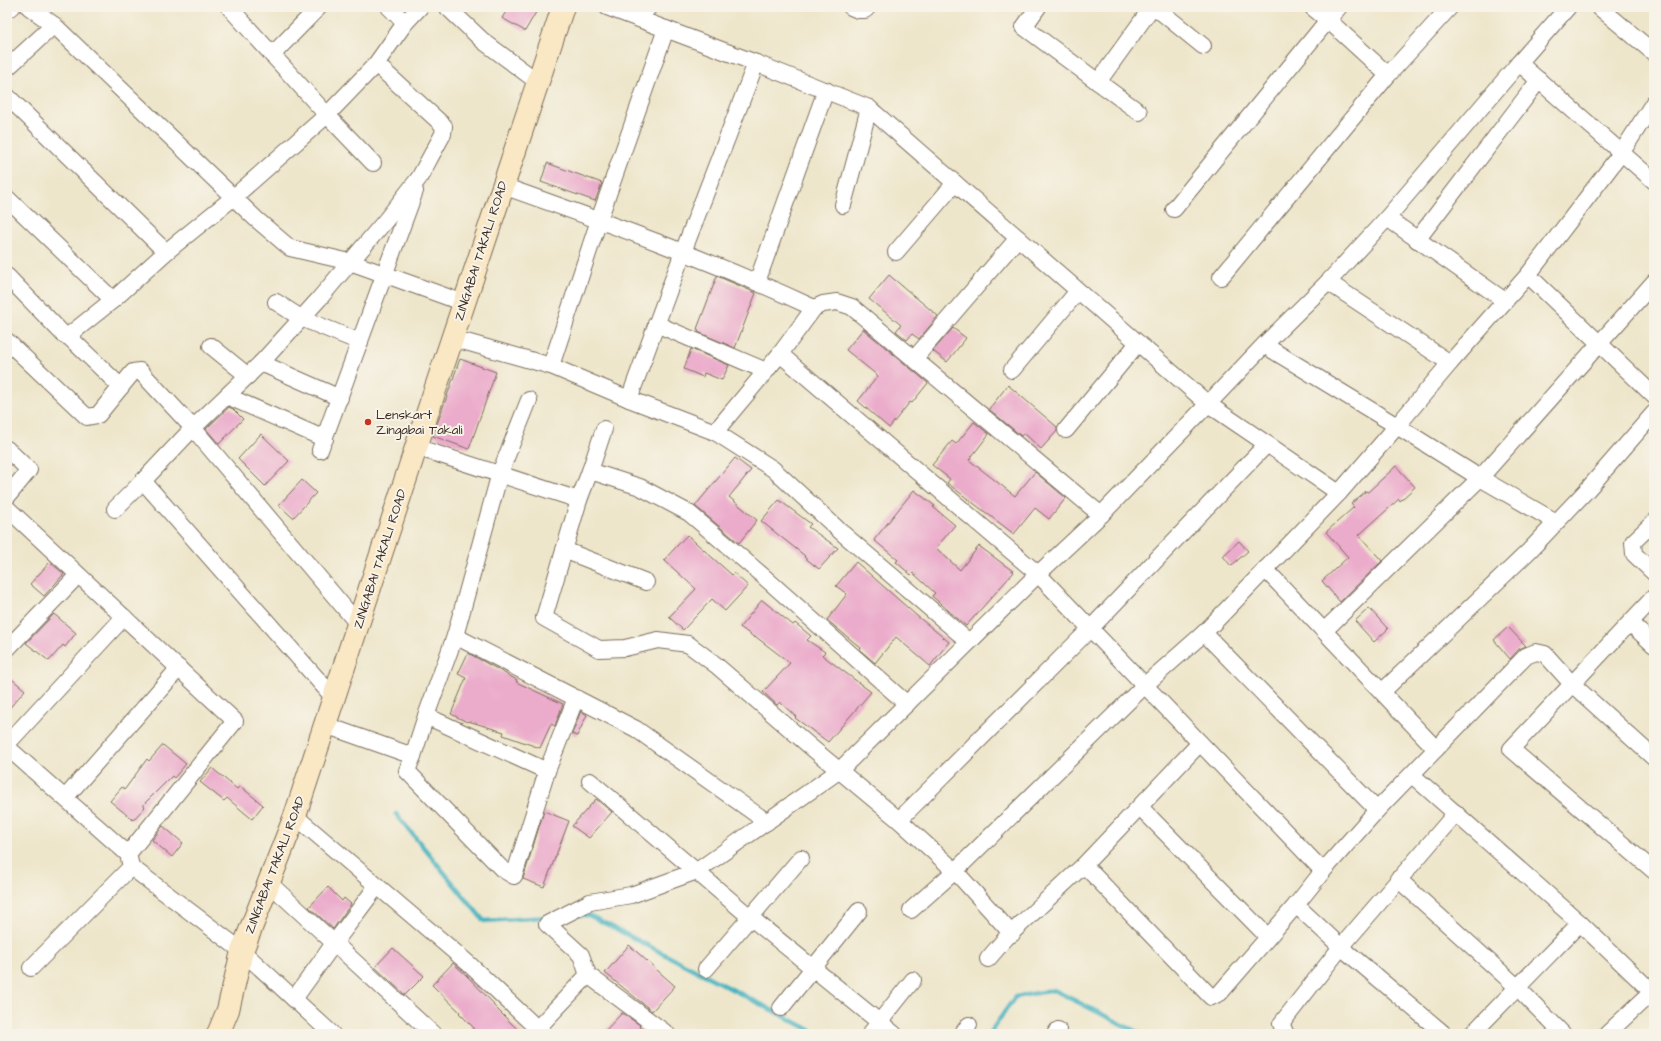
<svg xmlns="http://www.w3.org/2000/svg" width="1661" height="1041" font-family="'Architects Daughter',sans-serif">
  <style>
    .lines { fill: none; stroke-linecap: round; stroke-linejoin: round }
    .stream { stroke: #46b4c1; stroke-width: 4.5 }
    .building { fill: #ebabcb }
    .street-casing { stroke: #7a6c5b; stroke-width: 18 }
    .secondary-casing { stroke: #7a6c5b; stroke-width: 24 }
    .street { stroke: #fff; stroke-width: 16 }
    .secondary { stroke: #fae7c3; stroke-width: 22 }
    .poi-dot { fill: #c8321e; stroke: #f7f3e8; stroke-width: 1.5 }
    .labels { text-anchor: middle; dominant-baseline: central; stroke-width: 4; stroke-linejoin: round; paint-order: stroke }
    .street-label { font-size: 13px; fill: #3b2a1e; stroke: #f7f3e8 }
    .poi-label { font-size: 13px; fill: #3b2a1e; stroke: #f7f3e8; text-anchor: start }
  </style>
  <rect width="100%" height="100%" fill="#f7f3e8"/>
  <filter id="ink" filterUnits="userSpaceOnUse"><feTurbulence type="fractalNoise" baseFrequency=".025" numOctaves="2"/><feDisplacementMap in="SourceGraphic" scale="8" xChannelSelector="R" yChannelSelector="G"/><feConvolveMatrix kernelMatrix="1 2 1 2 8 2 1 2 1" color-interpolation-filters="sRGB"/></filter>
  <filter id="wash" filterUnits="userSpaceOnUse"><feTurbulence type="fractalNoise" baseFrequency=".012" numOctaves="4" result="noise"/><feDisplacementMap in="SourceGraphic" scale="16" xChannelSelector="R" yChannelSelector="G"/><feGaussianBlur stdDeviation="0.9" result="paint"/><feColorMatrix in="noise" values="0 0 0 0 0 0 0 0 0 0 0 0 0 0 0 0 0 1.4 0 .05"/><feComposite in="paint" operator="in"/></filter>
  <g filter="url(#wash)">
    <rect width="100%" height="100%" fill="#eee6cb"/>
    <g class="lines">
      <g class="stream">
        <polyline points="396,814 484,921 547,917"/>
        <polyline points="577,915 589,915 818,1034"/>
        <polyline points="989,1034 1015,997 1054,990 1141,1034"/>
      </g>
    </g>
    <g id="blocks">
      <g class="building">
        <polygon points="509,7 539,7 525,31 502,18"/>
        <polygon points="547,163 602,183 595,201 541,182"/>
        <polygon points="889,275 938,316 919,339 912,334 907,340 896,331 901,325 869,299"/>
        <polygon points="717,276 756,293 735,348 698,332 699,330 697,329"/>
        <polygon points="953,328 966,338 947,362 933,351"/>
        <polygon points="863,329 928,383 912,403 910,402 889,428 858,401 878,376 846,350"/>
        <polygon points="691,349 729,365 722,380 704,373 703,377 684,369"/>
        <polygon points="460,359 496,372 469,449 433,436"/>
        <polygon points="1008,385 1057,427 1057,431 1041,449 1024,433 1021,436 989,409"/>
        <polygon points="229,407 233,409 243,419 219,444 206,429"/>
        <polygon points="974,422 989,434 969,460 1015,496 1035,472 1066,498 1049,519 1035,508 1014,534 947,483 950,479 932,465 952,441 956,444"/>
        <polygon points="261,434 289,461 265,486 238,459"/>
        <polygon points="735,458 751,470 729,497 757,520 739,543 695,506"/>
        <polygon points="1396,466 1415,487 1400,501 1399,499 1359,535 1382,561 1340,602 1322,581 1348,557 1326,532 1354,507 1351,504 1366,491 1368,492"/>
        <polygon points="302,480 316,493 293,518 279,505"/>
        <polygon points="914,490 935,506 933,507 955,525 936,548 960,570 979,546 1014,572 966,626 932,596 935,593 913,573 911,575 896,562 898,560 874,540"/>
        <polygon points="779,500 811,524 808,527 838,548 819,569 804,557 805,556 761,521"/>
        <polygon points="687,535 732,575 734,573 748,586 725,611 712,599 683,630 669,617 696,589 664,560"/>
        <polygon points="1239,541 1248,551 1231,566 1223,556"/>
        <polygon points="50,562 64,574 44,596 30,584"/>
        <polygon points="856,562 917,616 949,642 930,666 896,637 875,663 860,650 861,648 827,620 847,594 836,586"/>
        <polygon points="762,600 793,625 795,623 811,636 807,640 825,652 822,655 871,692 828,742 795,718 796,717 780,702 777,705 763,692 790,663 756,637 755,638 740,627"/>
        <polygon points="1369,608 1388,629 1374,642 1355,621"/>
        <polygon points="54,614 76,633 65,647 63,645 49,661 26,643"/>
        <polygon points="1508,627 1526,646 1519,649 1510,659 1494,640"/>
        <polygon points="468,653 517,680 516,682 563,704 555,726 551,724 540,748 503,735 504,732 468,721 467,722 451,714 466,678 458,674"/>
        <polygon points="7,675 25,690 7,711"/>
        <polygon points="581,711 587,715 577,736 572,734"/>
        <polygon points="163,745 186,764 174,778 172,776 143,805 145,807 133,820 110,801 122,787 125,789 147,759 149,761"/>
        <polygon points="212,768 237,789 240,786 263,805 252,819 227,798 224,801 200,782"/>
        <polygon points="596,799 612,812 589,838 572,826"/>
        <polygon points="544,811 569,821 544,887 523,879"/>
        <polygon points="163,826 183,843 172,857 152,840"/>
        <polygon points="328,887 342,901 344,898 351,904 333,929 309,907"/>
        <polygon points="629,945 675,986 652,1011 605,973"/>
        <polygon points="393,948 424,976 405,995 375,967"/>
        <polygon points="453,963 467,976 494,1004 493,1005 522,1034 467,1034 474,1028 459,1013 460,1012 432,985"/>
        <polygon points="622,1013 640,1025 639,1026 647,1034 602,1034"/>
      </g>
    </g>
  </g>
  <g filter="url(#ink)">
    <use href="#blocks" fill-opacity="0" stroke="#7a6c5b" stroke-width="1"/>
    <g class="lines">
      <g class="street-casing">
        <g id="street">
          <polyline points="29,7 54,25 256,219 290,248 350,262 464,303"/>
          <polyline points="229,7 327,115 373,163"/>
          <polyline points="389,7 405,23"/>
          <polyline points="447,7 483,41 538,82"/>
          <polyline points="607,7 756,63"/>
          <polyline points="851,7 858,10 865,10 868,7"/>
          <polyline points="1038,7 1024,27 1098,82 1152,7"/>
          <polyline points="1155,7 1203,46"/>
          <polyline points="1312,7 1328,20 1339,7"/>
          <polyline points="1599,7 1654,53"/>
          <polyline points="7,9 12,7"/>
          <polyline points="637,18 649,7"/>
          <polyline points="272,55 319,7"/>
          <polyline points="1519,63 1568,7"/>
          <polyline points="7,68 54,25"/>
          <polyline points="1098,82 1139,112"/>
          <polyline points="7,96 166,252"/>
          <polyline points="869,108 1208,404 1264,345 1397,426 1450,363 1328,282 1264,345"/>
          <polyline points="1654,181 1519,63 1387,218 1505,301 1528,275 1654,396"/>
          <path d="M 503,186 C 608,223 713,261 814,308"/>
          <polyline points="7,198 113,300"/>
          <polyline points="1174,209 1328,20 1388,75 1450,7"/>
          <polyline points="1417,240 1539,80"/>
          <polyline points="896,252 955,183"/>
          <polyline points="1528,275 1622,152 1654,102"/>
          <polyline points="7,276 65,336 68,336 113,300 166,252 234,197 327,115 376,64 405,23 420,7"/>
          <polyline points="1221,277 1388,75"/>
          <polyline points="757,282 826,90"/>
          <polyline points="1328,282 1387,218"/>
          <polyline points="276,302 301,318 360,342"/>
          <polyline points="656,324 766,371"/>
          <polyline points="68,336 121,387"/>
          <polyline points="452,338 551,366 629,399 715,432 780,354 814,308 823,304 837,302 852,307 1101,515 1038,574 840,770 697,871 631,895 590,902 547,924 581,955 588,975"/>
          <polyline points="7,341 87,417 98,415 133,372 140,371 193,428 358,624"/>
          <polyline points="211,346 248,376"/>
          <polyline points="780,354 1038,574 1323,871 1296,905 1341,947 1444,1034"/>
          <polyline points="914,359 1018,238"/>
          <polyline points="261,363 340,398"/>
          <polyline points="1450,363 1505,301"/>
          <polyline points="551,366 599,220 666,29"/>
          <polyline points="1012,370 1078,291"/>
          <polyline points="227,396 325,439"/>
          <polyline points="629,399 683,252 756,63 869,108 843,205"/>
          <polyline points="1066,430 1138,343"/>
          <polyline points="715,432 773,469 841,532 969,642"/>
          <polyline points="416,447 579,500 590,471 640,487 689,513 763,576 907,704"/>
          <polyline points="7,449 29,470 7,497"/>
          <polyline points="320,450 415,191"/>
          <polyline points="590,471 604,429"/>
          <polyline points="579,500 544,618 599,649 625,648 658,640 688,644 716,665 812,748 899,820 955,871 1012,934"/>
          <polyline points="7,508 235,721 128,854 7,747"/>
          <polyline points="115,509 143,481"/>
          <polyline points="1101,515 1208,404 1339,493"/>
          <polyline points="1654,522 1633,542 1634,554 1654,573"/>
          <polyline points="564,550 646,582"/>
          <polyline points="1265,569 1436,749"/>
          <polyline points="1654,597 1511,749 1654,871"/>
          <polyline points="1630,623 1654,645"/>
          <polyline points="1324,631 1480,478 1654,282"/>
          <polyline points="1204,633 1377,810"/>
          <polyline points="455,636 636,729 767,822"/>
          <polyline points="7,649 78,575"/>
          <polyline points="1383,691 1529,551 1587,490 1654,413"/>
          <polyline points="334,698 143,481 193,428 261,363 319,299 386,220 419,178 443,134 444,126 376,64"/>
          <polyline points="426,716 455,636 500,473 529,400"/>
          <polyline points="325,725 413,756 426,716 547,771"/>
          <polyline points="7,744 124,617"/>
          <polyline points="413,756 407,771 502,869 514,876 547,771 576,698"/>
          <polyline points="1412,775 1580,923 1654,994"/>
          <polyline points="590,781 750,917 894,1034"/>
          <polyline points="65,798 179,668"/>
          <polyline points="1140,807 1268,937"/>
          <polyline points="295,816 469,964 543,1034"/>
          <polyline points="899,820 1091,628 1267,444"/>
          <polyline points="1084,865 1211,997 1220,993 1296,905"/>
          <polyline points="131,867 242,951 332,1034"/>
          <polyline points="1323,871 1377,810 1526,656 1536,652 1545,654 1572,684 1654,758"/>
          <polyline points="1398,879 1517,987 1563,1034"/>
          <polyline points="269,883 433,1034"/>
          <polyline points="911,910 955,871 1145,685 1204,633 1339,493 1397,426 1480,478 1556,522"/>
          <polyline points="988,959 1006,938 1084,865 1200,743"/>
          <polyline points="31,968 131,867 129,858"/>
          <polyline points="706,969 801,858"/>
          <polyline points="294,999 335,942 377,886"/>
          <polyline points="781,1008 859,911"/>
          <polyline points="532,1034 588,975 667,1034"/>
          <polyline points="870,1034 913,980"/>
          <polyline points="962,1034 969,1025"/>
          <polyline points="1055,1034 1058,1030"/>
          <polyline points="1286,1034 1281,1024 1341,947 1456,813"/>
          <polyline points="1472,1034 1580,923"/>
          <polyline points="1607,1034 1654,990"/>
        </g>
      </g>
      <g class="secondary-casing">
        <polyline id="secondary" points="218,1034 228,1010 242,951 295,816 432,399 563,7"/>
      </g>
      <use href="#street" class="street"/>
      <use href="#secondary" class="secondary"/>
    </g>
  </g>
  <circle class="poi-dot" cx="368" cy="422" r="4"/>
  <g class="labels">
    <g class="street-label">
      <text transform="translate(481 251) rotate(-72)">ZINGABAI TAKALI ROAD</text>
      <text transform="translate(380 559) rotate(-72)">ZINGABAI TAKALI ROAD</text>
      <text transform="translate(275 865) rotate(-69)">ZINGABAI TAKALI ROAD</text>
    </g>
    <g class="poi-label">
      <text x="376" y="415">Lenskart<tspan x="376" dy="15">Zingabai Takali</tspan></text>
    </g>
  </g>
  <rect width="1661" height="1041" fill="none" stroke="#f7f3e8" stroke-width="24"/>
</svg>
